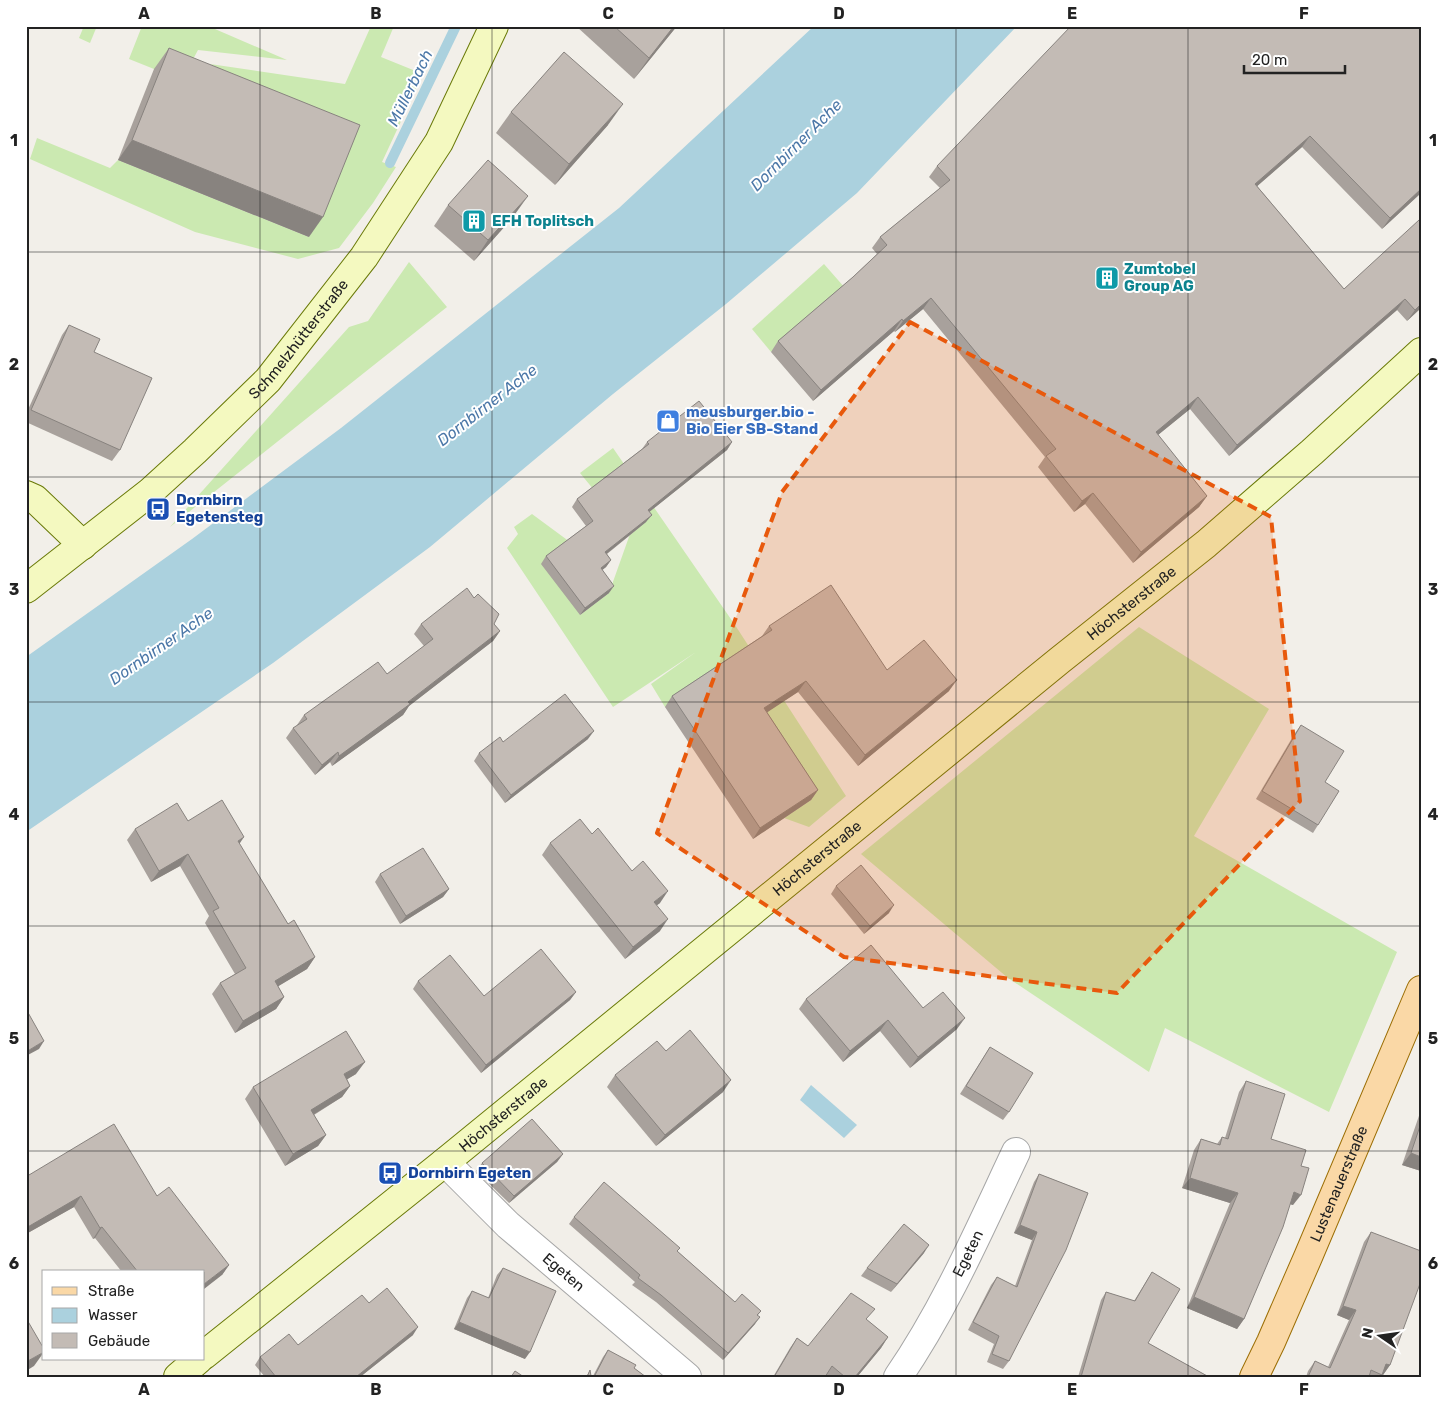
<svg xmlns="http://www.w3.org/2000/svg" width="1447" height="1403" font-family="Rubik,sans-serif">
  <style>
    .grass { fill: #cbe9b1 }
    .water { fill: #abd1de }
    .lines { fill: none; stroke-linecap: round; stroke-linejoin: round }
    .stream { stroke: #abd1de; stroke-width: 10 }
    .street-casing { stroke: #a6a6a6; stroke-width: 30 }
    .secondary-casing { stroke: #6a7a08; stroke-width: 30 }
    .primary-casing { stroke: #9c6e04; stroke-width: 30 }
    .street { stroke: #fff; stroke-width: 28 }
    .secondary { stroke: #f4f9c0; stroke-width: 28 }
    .primary { stroke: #fad8a6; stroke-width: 28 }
    .wall { fill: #a8a19c }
    .shaded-wall { fill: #88837f }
    .building { fill: #c3bbb5; stroke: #88837f }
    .marked { fill: #e8590c; fill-opacity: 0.2; stroke: #e8590c; stroke-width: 4; stroke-dasharray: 10 6; stroke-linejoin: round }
    .grid { fill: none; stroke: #222; stroke-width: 1; stroke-opacity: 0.55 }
    .labels { text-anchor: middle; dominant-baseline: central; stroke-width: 4; stroke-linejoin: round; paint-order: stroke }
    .culture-label { font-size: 15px; font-weight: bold; fill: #0d838f; stroke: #fff; text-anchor: start }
    .street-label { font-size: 15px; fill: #222; stroke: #fff }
    .shop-label { font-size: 15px; font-weight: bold; fill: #366cbe; stroke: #fff; text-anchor: start }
    .transit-label { font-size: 15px; font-weight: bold; fill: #164399; stroke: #fff; text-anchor: start }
    .water-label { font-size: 16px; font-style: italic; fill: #4c78a8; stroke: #fff }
    .neatline { fill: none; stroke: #222; stroke-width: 2 }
    .grid-label { font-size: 16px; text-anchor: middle; font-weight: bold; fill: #222 }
  </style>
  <rect width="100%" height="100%" fill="#f2efe9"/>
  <g class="grass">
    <polygon points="84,26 97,26 90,43 79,38"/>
    <polygon points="142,26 208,26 287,60 198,50 190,65 289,123 129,59"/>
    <polygon points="371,26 394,26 381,57 423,74 382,162 396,167 373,203 339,248 298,259 195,232 30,159 37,138 110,168 118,160 309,237 315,118 210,64 345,84"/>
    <polygon points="409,262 447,307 170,527 349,327 368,321"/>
    <polygon points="824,264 845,288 771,352 752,329"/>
    <polygon points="613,448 735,625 846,796 809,827 784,818 811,800 665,707 651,684 696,652 613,707 507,548 518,534 514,527 532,514 570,542 580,615 609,593 630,534 580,473"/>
    <polygon points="1139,627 1269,709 1194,836 1397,952 1329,1112 1165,1028 1149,1072 1008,978 861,854"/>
  </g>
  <g class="water">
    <polygon points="814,26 1017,26 857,193 726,304 613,394 430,547 273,663 26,832 26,657 192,539 341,428 619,208"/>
    <polygon points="811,1085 857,1125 844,1138 800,1100"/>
  </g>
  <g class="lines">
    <polyline class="stream" points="390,163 456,26"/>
    <g class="street-casing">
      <g id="street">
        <path id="s1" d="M 445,1162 L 508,1225 L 687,1377"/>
        <path id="s2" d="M 898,1377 C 946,1307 980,1228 1016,1152"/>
      </g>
    </g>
    <g class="secondary-casing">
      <g id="secondary">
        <polyline points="26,495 35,499 83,545"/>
        <path id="s3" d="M 26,589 L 150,492 L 195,451 L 268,380 L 364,257 L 439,142 L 494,26"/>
        <path id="s4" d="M 204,1355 L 445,1162 L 1060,660 L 1206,544 L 1312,452 L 1421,352"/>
        <polyline points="178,1377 199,1359"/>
      </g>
    </g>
    <g class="primary-casing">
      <g id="primary">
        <path id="s5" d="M 1254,1377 L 1271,1342 L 1308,1257 L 1421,990"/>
      </g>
    </g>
    <use href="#street" class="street"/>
    <use href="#secondary" class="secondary"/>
    <use href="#primary" class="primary"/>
  </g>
  <g class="wall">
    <polygon points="576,26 677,26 634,79"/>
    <polygon points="1421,26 1421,193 1382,229 1302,147 1257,186 1344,289 1421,222 1421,308 1407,321 1397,310 1229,456 1190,409 1158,435 1207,496 1199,507 1133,563 1085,504 1074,512 1038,467 1045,457 923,309 895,332 894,331 813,401 771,352 778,341 853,277 877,254 872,248 880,237 940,188 929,177 937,166"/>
    <polygon points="169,48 309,237 118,160 154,69"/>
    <polygon points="511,112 608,125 555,185 496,133"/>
    <polygon points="448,205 513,217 474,261 434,226"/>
    <polygon points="69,325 94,352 120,450 112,461 26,422 26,414 62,335"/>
    <polygon points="647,442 732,442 727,450 649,512 646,522 607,554 611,560 606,567 602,570 609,593 580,615 541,564 546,556 586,526 572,507 577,499 642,449"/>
    <polygon points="421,624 494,624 500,631 493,641 409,706 403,715 332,766 330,762 315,775 286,738 293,728 298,725 297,725 304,715 387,674 424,646 414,634"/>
    <polygon points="769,626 887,670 949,691 858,766 798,692 767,712 818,790 811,800 753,839 665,707 672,696 762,636"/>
    <polygon points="1301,725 1325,782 1318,825 1313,833 1256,799 1295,733"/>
    <polygon points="588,739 505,803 474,761 479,753 503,742"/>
    <polygon points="188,821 239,844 288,924 315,957 307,969 278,986 284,997 276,1009 235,1033 212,994 220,983 235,974 205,923 209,916 180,866 151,882 127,840 135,829"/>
    <polygon points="592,834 632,871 660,903 657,905 660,931 625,959 542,855 550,843"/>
    <polygon points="380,874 449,889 443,897 400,924 375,882"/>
    <polygon points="836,886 889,913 864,934 831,894"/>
    <polygon points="418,981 484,996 576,992 570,1000 481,1073 413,989"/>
    <polygon points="806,999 923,1008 957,1029 910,1068 880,1031 843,1062 799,1009"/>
    <polygon points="990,1047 1009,1112 1003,1120 960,1094"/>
    <polygon points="666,1051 723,1092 656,1146 607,1087 615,1075"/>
    <polygon points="356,1074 347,1079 350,1086 342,1097 314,1115 326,1135 318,1146 285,1166 245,1099 253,1087"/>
    <polygon points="1246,1081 1271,1139 1301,1166 1293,1205 1290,1204 1244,1319 1237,1329 1187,1308 1230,1203 1182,1188 1194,1150 1201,1139 1217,1144 1222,1137 1225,1138 1239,1092"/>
    <polygon points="1421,1110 1421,1171 1402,1165"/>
    <polygon points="563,1154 557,1162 509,1203 476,1171 482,1163"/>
    <polygon points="26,1170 29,1175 157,1196 229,1265 222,1275 204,1272 122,1272 95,1238 93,1239 74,1207 26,1234"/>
    <polygon points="1039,1174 1088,1193 1009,1361 1003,1369 987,1362 994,1344 968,1330 991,1285 997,1277 1015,1286 1032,1240 1014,1233 1034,1182"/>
    <polygon points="574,1217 677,1251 735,1302 761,1311 758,1315 755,1324 723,1360 656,1302 632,1285 635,1282 569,1224"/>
    <polygon points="1371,1232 1390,1365 1383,1375 1382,1374 1380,1377 1306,1377 1308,1371 1315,1361 1328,1367 1349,1320 1337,1315 1364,1242"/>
    <polygon points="924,1253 891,1292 861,1276 867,1268"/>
    <polygon points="503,1268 525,1359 454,1329 467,1298 472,1291 488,1298 497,1275"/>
    <polygon points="1152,1272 1148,1343 1209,1377 1078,1377 1101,1300 1106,1292 1134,1301"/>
    <polygon points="369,1303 413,1335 360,1377 265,1377 255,1365 260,1357 298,1345"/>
    <polygon points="867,1320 888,1337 881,1348 857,1377 773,1377 790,1348 797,1338 808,1346"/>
    <polygon points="608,1350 634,1368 646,1377 586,1377 590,1370 591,1376 593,1376 603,1357"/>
  </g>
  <g class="shaded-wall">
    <polygon points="674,26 677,26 634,79 649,58"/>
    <polygon points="623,104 608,125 555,185 569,164"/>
    <polygon points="1310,136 1302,147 1247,195 1255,184"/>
    <polygon points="132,140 323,217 309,237 118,160"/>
    <polygon points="1421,189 1421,193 1382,229 1390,218"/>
    <polygon points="528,196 513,217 474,261 488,240"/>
    <polygon points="931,298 923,309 895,332 903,321"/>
    <polygon points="1405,299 1397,310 1229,456 1237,445"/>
    <polygon points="1421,304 1421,308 1407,321 1415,310"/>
    <polygon points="902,319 894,331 813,401 821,390"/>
    <polygon points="1198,397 1190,409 1148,443 1156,432"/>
    <polygon points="732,442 727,450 643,517 648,510"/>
    <polygon points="1093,493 1085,504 1074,512 1082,501"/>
    <polygon points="1207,496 1199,507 1133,563 1141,552"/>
    <polygon points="652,515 646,522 600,559 605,552"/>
    <polygon points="611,560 606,567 595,576 601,568"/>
    <polygon points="614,586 609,593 580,615 585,608"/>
    <polygon points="500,631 493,641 409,706 403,715 332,766 339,756"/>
    <polygon points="957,680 949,691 858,766 865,755"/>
    <polygon points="806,681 798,692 757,719 764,708"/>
    <polygon points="594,731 588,739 505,803 511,795"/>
    <polygon points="338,752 330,762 315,775 322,765"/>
    <polygon points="818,790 811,800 753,839 760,828"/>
    <polygon points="244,837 236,849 238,841"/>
    <polygon points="188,854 180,866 151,882 159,871"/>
    <polygon points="449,889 443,897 400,924 406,916"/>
    <polygon points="668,891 660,903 646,913 654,902"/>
    <polygon points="894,905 889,913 864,934 870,926"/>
    <polygon points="668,919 660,931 625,959 633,947"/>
    <polygon points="315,957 307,969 267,993 275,981"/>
    <polygon points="576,992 570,1000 481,1073 486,1065"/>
    <polygon points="284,997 276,1009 235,1033 243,1021"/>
    <polygon points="965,1018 957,1029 910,1068 918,1057"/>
    <polygon points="888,1020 880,1031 843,1062 850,1051"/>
    <polygon points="44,1041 39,1049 26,1056 26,1052"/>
    <polygon points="365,1062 356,1074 336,1086 344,1074"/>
    <polygon points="731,1080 723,1092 656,1146 665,1135"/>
    <polygon points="350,1086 342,1097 303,1121 311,1110"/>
    <polygon points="326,1135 318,1146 285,1166 293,1154"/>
    <polygon points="1411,1153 1421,1157 1421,1171 1402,1165"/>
    <polygon points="563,1154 557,1162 509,1203 514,1196"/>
    <polygon points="1190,1178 1238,1193 1230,1203 1182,1188"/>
    <polygon points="1294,1192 1301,1195 1293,1205 1286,1203"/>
    <polygon points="81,1196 74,1207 26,1234 26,1228"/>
    <polygon points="1020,1225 1037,1232 1032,1240 1014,1233"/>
    <polygon points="102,1227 95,1238 93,1239 100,1228"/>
    <polygon points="929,1245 924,1253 891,1292 897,1284"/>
    <polygon points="229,1265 222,1275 204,1289 204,1284"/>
    <polygon points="1194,1297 1244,1319 1237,1329 1187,1308"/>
    <polygon points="1343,1306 1356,1310 1349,1320 1337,1315"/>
    <polygon points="760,1317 755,1324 723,1360 728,1353"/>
    <polygon points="459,1322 530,1352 525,1359 454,1329"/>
    <polygon points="418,1327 413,1335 360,1377 356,1377"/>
    <polygon points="888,1337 881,1348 857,1377 855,1377"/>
    <polygon points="44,1352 34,1366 26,1371 26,1362"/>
    <polygon points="1386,1364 1390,1365 1383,1375 1380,1373"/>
  </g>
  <g class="building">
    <polygon points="614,26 674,26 649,58"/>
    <polygon points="1071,26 1421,26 1421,189 1390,218 1310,136 1255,184 1344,289 1419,220 1421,222 1421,304 1415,310 1405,299 1237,445 1198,397 1156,432 1207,496 1141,552 1093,493 1082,501 1046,456 1056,449 931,298 903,321 902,319 821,390 778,341 853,277 887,245 880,237 950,180 937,166"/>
    <polygon points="169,48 360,125 323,217 132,140"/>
    <polygon points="564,52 623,104 569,164 511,112"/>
    <polygon points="488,160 528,196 488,240 448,205"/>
    <polygon points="69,325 100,339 94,352 152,378 120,450 31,410"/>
    <polygon points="699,401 732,442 648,510 652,515 605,552 611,560 601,568 614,586 585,608 546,556 593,521 577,499 649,444 647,442"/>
    <polygon points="831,585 887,670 924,640 957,680 865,755 806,681 764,708 818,790 760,828 672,696 772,630 769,626"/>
    <polygon points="467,588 474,598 478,594 499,614 494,624 500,631 408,702 410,704 339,756 338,752 322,765 293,728 307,719 304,715 378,662 387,674 433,639 421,624"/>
    <polygon points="565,694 594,731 511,795 479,753 500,737 503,742"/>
    <polygon points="1301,725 1344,751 1325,782 1339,791 1318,825 1262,791"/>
    <polygon points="222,800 244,837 238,841 288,924 294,920 315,957 275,981 284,997 243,1021 220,983 246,968 213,911 219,908 188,854 159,871 135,829 177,803 188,821"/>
    <polygon points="580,819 592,834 598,828 632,871 643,861 668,891 654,902 668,919 633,947 550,843"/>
    <polygon points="423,848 449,889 406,916 380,874"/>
    <polygon points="861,865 894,905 870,926 836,886"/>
    <polygon points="871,945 923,1008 943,992 965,1018 918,1057 888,1020 850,1051 806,999"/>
    <polygon points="541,949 576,992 486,1065 418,981 450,955 484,996"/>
    <polygon points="26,1009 44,1041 26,1052"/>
    <polygon points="690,1030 731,1080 665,1135 615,1075 657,1041 666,1051"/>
    <polygon points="346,1031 365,1062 344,1074 350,1086 311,1110 326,1135 293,1154 253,1087"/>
    <polygon points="990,1047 1033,1073 1009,1112 966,1086"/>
    <polygon points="1246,1081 1285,1094 1271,1139 1306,1150 1301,1166 1309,1168 1301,1195 1294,1192 1283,1227 1244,1319 1194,1297 1238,1193 1190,1178 1201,1139 1220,1145 1222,1137 1228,1139"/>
    <polygon points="532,1119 563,1154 514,1196 482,1163"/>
    <polygon points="1421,1123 1421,1157 1411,1153"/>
    <polygon points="114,1124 157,1196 169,1187 229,1265 204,1284 204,1272 138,1272 102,1227 100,1228 81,1196 26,1228 26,1170 29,1175"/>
    <polygon points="1039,1174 1088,1193 1066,1250 1009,1361 992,1354 999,1336 973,1322 997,1277 1017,1287 1037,1232 1020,1225"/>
    <polygon points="604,1182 680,1248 677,1251 735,1302 742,1294 761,1311 757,1315 760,1317 728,1353 661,1295 638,1278 640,1275 574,1217"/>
    <polygon points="904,1224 929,1245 897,1284 867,1268"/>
    <polygon points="1371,1232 1421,1251 1421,1281 1390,1365 1386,1364 1382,1375 1371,1370 1369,1377 1308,1377 1315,1361 1330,1368 1356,1310 1343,1306"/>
    <polygon points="503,1268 556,1291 530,1352 459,1322 472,1291 489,1298"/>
    <polygon points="1152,1272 1180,1289 1148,1343 1209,1377 1081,1377 1106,1292 1135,1301"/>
    <polygon points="387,1288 418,1327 356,1377 276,1377 260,1357 289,1334 298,1345 362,1295 369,1303"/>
    <polygon points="851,1293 875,1309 866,1319 888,1337 855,1377 845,1377 832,1366 825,1377 774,1377 797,1338 808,1346"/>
    <polygon points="26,1318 44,1349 44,1352 26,1362"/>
    <polygon points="608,1350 636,1365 634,1368 646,1377 594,1377"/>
    <polygon points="590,1370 591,1376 593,1377 587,1377"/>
    <polygon points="515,1371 524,1377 511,1377"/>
  </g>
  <path class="marked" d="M 910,322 L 1271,517 L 1300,801 L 1117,993 L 844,957 L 657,833 L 782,492 Z"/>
  <path class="grid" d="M 260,26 L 260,1377M 492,26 L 492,1377M 724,26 L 724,1377M 956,26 L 956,1377M 1188,26 L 1188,1377M 26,252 L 1421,252M 26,477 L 1421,477M 26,702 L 1421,702M 26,926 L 1421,926M 26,1151 L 1421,1151"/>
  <defs>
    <g id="building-square" transform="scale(1.25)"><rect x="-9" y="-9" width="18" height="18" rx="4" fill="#0f9aa8" stroke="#fff"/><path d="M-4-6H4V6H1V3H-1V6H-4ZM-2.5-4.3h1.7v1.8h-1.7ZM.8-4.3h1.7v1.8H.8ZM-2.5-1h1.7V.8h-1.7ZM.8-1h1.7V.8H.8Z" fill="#fff"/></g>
    <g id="shop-square" transform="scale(1.25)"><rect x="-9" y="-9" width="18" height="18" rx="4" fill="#3f7fe0" stroke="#fff"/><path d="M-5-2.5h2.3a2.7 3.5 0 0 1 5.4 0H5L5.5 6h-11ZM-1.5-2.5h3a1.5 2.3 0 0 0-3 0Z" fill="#fff"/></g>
    <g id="bus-square" transform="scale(1.25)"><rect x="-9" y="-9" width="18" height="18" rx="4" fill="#1a4fb4" stroke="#fff"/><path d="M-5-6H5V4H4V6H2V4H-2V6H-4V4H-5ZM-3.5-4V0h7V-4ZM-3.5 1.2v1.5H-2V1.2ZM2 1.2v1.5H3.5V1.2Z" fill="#fff"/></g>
  </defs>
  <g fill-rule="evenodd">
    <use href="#building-square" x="474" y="221"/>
    <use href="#building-square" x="1107" y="278"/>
    <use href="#shop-square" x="668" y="421"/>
    <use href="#bus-square" x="158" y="509"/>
    <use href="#bus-square" x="390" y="1173"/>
  </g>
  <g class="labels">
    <g class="culture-label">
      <text x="492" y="221">EFH Toplitsch</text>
      <text x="1124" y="269">Zumtobel<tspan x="1124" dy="17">Group AG</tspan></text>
    </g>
    <g class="street-label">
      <text stroke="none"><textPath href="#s3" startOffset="371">Schmelzhütterstraße</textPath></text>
      <text stroke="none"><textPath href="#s4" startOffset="1194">Höchsterstraße</textPath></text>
      <text stroke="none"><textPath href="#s4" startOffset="789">Höchsterstraße</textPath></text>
      <text stroke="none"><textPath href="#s4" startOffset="384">Höchsterstraße</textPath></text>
      <text stroke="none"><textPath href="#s5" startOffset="211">Lustenauerstraße</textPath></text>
      <text stroke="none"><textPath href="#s2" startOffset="142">Egeten</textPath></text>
      <text stroke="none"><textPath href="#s1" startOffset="162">Egeten</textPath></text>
    </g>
    <g class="shop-label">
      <text x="686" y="412">meusburger.bio -<tspan x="686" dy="17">Bio Eier SB-Stand</tspan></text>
    </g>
    <g class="transit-label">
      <text x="176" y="500">Dornbirn<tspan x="176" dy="17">Egetensteg</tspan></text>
      <text x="408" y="1173">Dornbirn Egeten</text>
    </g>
    <g class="water-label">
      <text transform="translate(410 88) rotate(-64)">Müllerbach</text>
      <text transform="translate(796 145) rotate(-45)">Dornbirner Ache</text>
      <text transform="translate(487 405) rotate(-38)">Dornbirner Ache</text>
      <text transform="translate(161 646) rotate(-35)">Dornbirner Ache</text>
    </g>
  </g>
  <rect width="1447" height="1403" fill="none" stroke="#ffffff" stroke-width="55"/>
  <rect x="42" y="1270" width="162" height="90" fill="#ffffff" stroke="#a7a7a7"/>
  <rect x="52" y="1287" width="25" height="8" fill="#fad8a6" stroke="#a7a7a7"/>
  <text x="88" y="1296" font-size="15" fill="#222222">Straße</text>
  <rect x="52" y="1308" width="25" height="15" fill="#abd1de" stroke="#a7a7a7"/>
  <text x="88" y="1320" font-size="15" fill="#222222">Wasser</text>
  <rect x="52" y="1333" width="25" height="15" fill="#c3bbb5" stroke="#a7a7a7"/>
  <text x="88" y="1346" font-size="15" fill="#222222">Gebäude</text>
  <g transform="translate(1380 1336) rotate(283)" stroke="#ffffff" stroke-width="4" paint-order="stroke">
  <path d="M0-4L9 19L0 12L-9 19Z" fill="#222222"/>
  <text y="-8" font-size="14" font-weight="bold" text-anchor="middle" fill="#222222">N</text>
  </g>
  <path d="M1244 65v8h101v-8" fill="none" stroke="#222222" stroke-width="2.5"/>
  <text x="1252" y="65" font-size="15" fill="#222222" stroke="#ffffff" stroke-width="4" paint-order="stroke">20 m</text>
  <rect x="28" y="28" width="1392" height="1348" class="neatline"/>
  <g class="grid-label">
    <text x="144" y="19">A</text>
    <text x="376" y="19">B</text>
    <text x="608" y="19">C</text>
    <text x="839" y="19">D</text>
    <text x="1072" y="19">E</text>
    <text x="1304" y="19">F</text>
    <text x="14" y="146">1</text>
    <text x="1433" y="146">1</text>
    <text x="14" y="370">2</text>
    <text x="1433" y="370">2</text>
    <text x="14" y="595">3</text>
    <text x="1433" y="595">3</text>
    <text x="14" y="820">4</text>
    <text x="1433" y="820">4</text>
    <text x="14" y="1044">5</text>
    <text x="1433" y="1044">5</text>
    <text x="14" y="1269">6</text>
    <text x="1433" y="1269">6</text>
    <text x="144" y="1395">A</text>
    <text x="376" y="1395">B</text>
    <text x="608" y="1395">C</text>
    <text x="839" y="1395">D</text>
    <text x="1072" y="1395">E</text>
    <text x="1304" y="1395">F</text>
  </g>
</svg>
